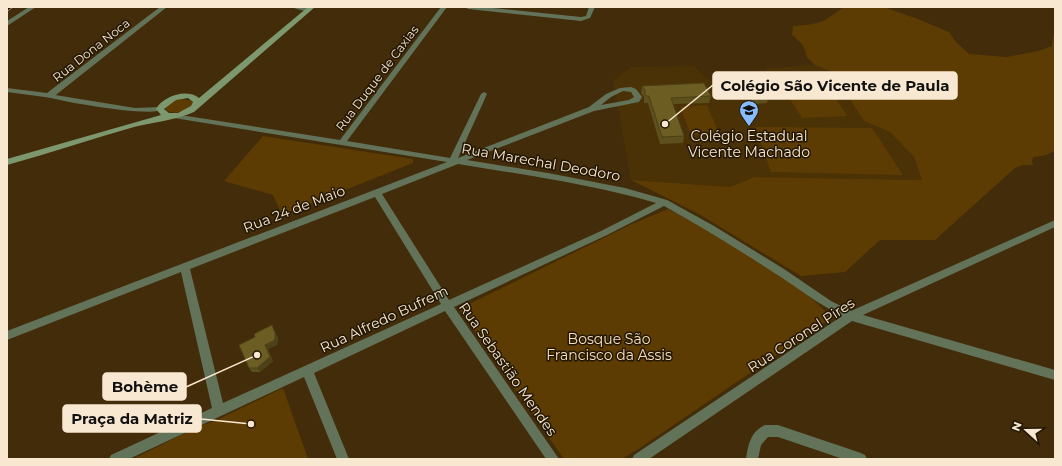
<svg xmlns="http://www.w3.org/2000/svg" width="1062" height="466" font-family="Montserrat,sans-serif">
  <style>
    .built { fill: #4b3106 }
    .green { fill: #5c3c02 }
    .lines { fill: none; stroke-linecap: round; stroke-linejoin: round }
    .minor { fill: #627359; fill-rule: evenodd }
    .tertiary { fill: #627359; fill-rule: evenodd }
    .secondary { fill: #7d986e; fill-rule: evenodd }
    .rail-casing { stroke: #c6b49a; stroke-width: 3 }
    .rail { stroke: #221604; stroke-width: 2; stroke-dasharray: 6; stroke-linecap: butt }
    .wall { fill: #5d501d }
    .shaded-wall { fill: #4c4118 }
    .building { fill: #6c5d22; stroke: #4c4118 }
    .labels { text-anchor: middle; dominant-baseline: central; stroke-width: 3; stroke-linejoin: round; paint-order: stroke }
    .far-street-label { font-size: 12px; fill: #f9e8d1; stroke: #221604 }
    .poi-label { font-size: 14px; fill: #f9e8d1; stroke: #221604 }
    .street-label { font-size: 14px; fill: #f9e8d1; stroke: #221604 }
    .park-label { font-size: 14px; fill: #f9e0be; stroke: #221604 }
    .leader { fill: none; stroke: #f9e8d1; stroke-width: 1.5 }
    .callout-dot { fill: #f9e8d1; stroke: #221604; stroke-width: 1.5 }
    .callout { fill: #f9e8d1; stroke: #f9e8d1; stroke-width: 1.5 }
    .callout-label { font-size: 15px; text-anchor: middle; font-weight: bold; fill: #111 }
  </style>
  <rect width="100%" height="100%" fill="#422c09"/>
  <polygon class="built" points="815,65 832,72 864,121 890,132 914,157 922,180 754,177 730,187 631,180 613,80 631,67 694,66 710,81 771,78 766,68"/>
  <g class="green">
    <path d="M 844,7 L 884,7 L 918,19 L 949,32 L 956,42 L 969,54 L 1007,57 L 1038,51 L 1052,46 L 1053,37 L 1055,36 L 1055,151 L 1043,156 L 1033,157 L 1032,160 L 1033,165 L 1023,165 L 1015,168 L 935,240 L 880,240 L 845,272 L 801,276 L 697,213 L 631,180 L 730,187 L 754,177 L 922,180 L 914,157 L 890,132 L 864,121 L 832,72 L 815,65 L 807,57 L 803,45 L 792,35 L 793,26 C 803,25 813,25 823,21 C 828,19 838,11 844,7 Z"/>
    <polygon points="835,97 847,116 802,118 790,99"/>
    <path d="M 181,99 L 192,101 L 193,104 C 187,113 175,115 166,110 L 166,106 L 175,100 Z"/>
    <polygon points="707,105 719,133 691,135 680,107"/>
    <polygon points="755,127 872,128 903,175 771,172"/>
    <polygon points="263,136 413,159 413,163 282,215 273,195 224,181"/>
    <path d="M 668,209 C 698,224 726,240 754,257 C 781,275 810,293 831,318 L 640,448 L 622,459 L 564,459 L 459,309 L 632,224 Z"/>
    <polygon points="283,388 308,459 133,459 197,427 215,421"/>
  </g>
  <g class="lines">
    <g class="minor">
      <polygon points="29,7 36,7 7,26 7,21"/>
      <polygon points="290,7 302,7 311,10 308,12"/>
      <path d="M 441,7 L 447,7 L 347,141 L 450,158 L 481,94 L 484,92 L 486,93 L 487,94 L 458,158 L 589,107 L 606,94 L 620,88 L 631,87 L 636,89 L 642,97 L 639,102 L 594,111 L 467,160 L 548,173 L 625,188 L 667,200 L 714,226 L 784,269 L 831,301 L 851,311 L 1055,220 L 1055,227 L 863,315 L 1055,370 L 1055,380 L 852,321 L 649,459 L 632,459 L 634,455 L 842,316 C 818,304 798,288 776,274 C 739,250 702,227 664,206 L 607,235 L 454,307 L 559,459 L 546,459 L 445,311 L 314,373 L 349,459 L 337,459 L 304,377 L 129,459 L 109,459 L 111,455 L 212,408 L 181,272 L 7,340 L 7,331 L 447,162 L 174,118 L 170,116 L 174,114 L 340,140 ZM 623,91 L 631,92 L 634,97 L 629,100 L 601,105 L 611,97 ZM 458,164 C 524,175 591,184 656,203 L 601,231 L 449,300 L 382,194 ZM 375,197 L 441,304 L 223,403 L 190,269 Z"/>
      <polygon points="465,7 484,7 581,17 586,16 589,7 595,7 590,18 581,21 468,9"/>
      <path d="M 49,94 L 135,108 L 160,107 L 164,109 C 152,118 65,102 47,97 L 45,96 Z"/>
      <path d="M 765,425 L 778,425 L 861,453 L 865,455 L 867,459 L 843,459 L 778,437 L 768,437 L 761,445 L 758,459 L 746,459 C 748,445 751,431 765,425 Z"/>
    </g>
    <polygon class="tertiary" points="160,7 167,7 52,98 7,92 7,88 47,93"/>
    <path class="secondary" d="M 308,7 L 315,7 L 194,112 C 176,120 154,122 134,127 C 92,139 50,153 7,165 L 7,159 L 161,115 L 156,109 C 163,96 187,88 199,98 ZM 188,98 L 193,102 L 191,106 L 178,113 L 169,113 L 164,109 L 176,100 Z"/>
    <g class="rail-casing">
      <polyline id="rail" points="7,10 11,7"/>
    </g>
    <use href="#rail" class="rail"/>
  </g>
  <g class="wall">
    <polygon points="642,86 711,96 709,103 673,104 684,136 683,143 660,144 648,103 644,103 644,97 641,93"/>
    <polygon points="748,91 768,99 767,103 755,104 747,96"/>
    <polygon points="274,330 278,338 277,345 268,349 273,361 260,372 252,372 249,368"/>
  </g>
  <polygon class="shaded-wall" points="272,325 278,338 277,345 268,349 273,361 260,372 257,368"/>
  <g class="building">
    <polygon points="704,83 711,96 671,98 684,136 662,137 649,96 645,96 645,90 642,86"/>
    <polygon points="748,91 763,91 768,99 757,99"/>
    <polygon points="272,325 275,333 275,340 265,345 270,357 257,368 249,368 239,345 255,337 254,334"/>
  </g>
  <defs>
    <g id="school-pin" transform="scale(1)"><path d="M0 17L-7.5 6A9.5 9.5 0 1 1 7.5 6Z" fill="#88bafc" stroke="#221604"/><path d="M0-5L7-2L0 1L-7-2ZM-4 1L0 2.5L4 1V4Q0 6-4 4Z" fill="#111"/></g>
  </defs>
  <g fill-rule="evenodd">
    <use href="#school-pin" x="749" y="110"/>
  </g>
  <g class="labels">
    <g class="far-street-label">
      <text transform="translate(91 50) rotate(-38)">Rua Dona Noca</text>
      <text transform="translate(377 78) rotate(-53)">Rua Duque de Caxias</text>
    </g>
    <g class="poi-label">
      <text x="749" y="136">Colégio Estadual<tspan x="749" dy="16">Vicente Machado</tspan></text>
    </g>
    <g class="street-label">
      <text transform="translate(541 162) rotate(10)">Rua Marechal Deodoro</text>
      <text transform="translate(294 209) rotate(-21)">Rua 24 de Maio</text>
      <text transform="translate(384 319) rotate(-25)">Rua Alfredo Bufrem</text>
      <text transform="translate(801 335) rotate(-33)">Rua Coronel Pires</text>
      <text transform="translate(508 369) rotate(55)">Rua Sebastião Mendes</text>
    </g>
    <g class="park-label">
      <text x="609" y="339">Bosque São<tspan x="609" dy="16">Francisco da Assis</tspan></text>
    </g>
  </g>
  <path class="leader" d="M665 124L713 85M257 355L186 387M251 424L201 419"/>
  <g class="callout-dot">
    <circle cx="665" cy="124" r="4"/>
    <circle cx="257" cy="355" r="4"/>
    <circle cx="251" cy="424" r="4"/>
  </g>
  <g class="callout">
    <rect x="713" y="72" width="244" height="27" rx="4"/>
    <rect x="103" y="373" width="83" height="27" rx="4"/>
    <rect x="63" y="405" width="138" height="27" rx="4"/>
  </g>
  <g class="callout-label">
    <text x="835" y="91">Colégio São Vicente de Paula</text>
    <text x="145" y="392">Bohème</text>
    <text x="132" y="424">Praça da Matriz</text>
  </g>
  <rect width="1062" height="466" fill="none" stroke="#f9e8d1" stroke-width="16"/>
  <g transform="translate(1026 430) rotate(291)" stroke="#221604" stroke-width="3" paint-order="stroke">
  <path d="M0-3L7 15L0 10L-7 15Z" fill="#f9e8d1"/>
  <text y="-6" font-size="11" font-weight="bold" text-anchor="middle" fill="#f9e8d1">N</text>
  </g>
</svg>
